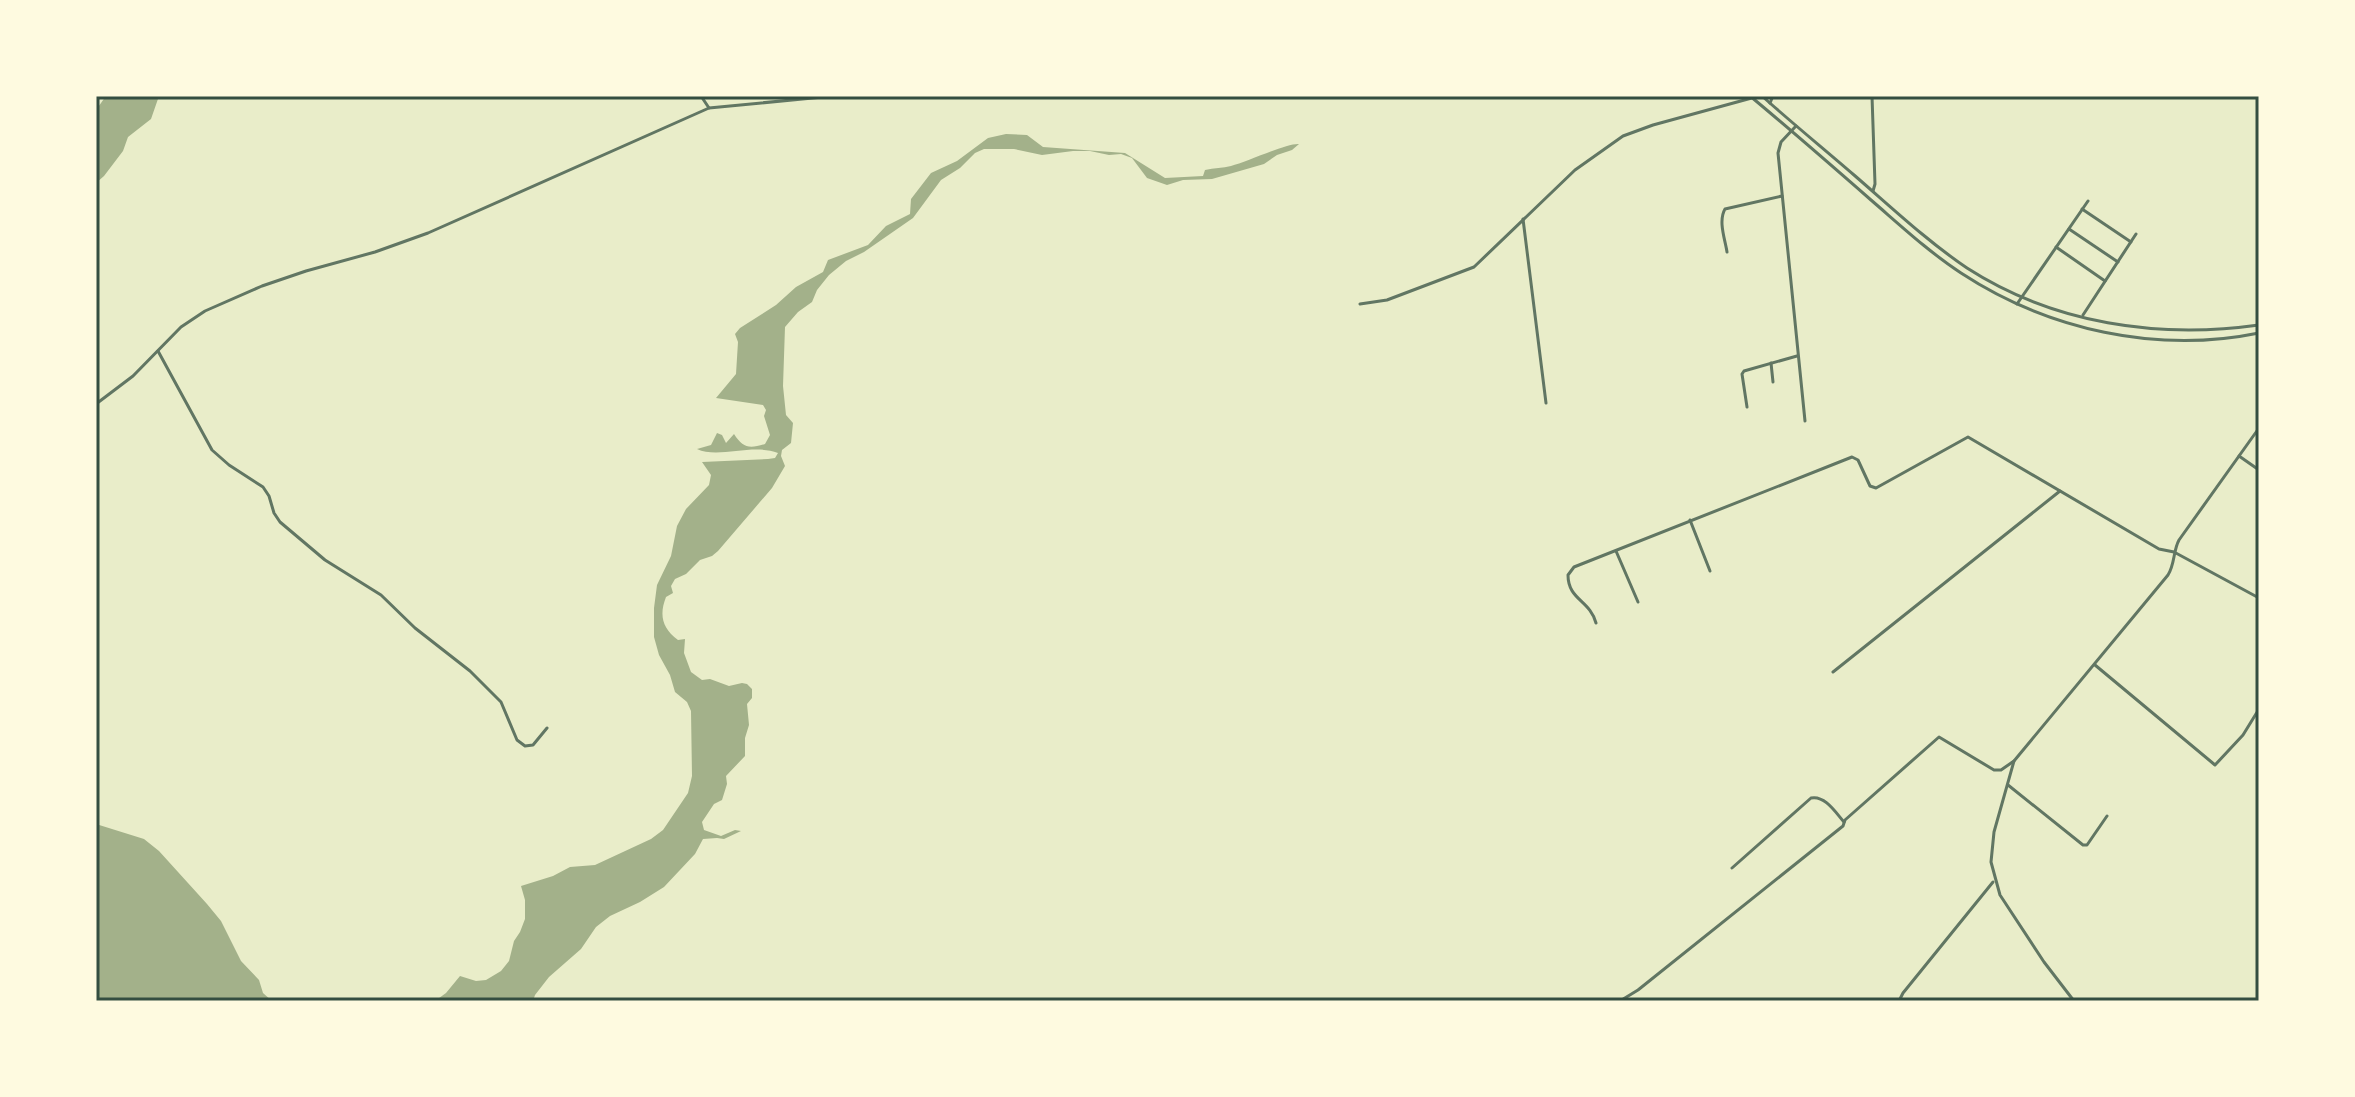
<svg xmlns="http://www.w3.org/2000/svg" width="2355" height="1097" font-family="'DM Sans',sans-serif">
  <style>
    .water { fill: #a3b18a }
    .lines { fill: none; stroke-linecap: round; stroke-linejoin: round }
    .minor { stroke: #617663; stroke-width: 3 }
    .tertiary { stroke: #617663; stroke-width: 3 }
    .neatline { fill: none; stroke: #344e41; stroke-width: 3 }
  </style>
  <rect width="100%" height="100%" fill="#e9edc9"/>
  <g class="water">
    <polygon points="106,96 159,96 151,119 128,137 123,151 104,176 96,183 96,110"/>
    <path d="M 1006,134 L 1027,135 L 1043,147 L 1125,153 L 1165,178 L 1203,176 L 1205,170 C 1214,168 1223,168 1231,166 C 1247,162 1287,143 1299,144 L 1292,150 L 1277,155 L 1264,164 L 1212,179 L 1183,180 L 1167,185 L 1147,178 L 1132,158 L 1121,154 L 1109,155 L 1090,151 L 1073,151 L 1042,155 L 1014,149 L 984,149 L 975,153 L 960,168 L 941,180 L 913,218 L 864,252 L 846,261 L 829,275 L 817,290 L 812,302 L 798,312 L 785,327 L 783,386 L 786,415 L 793,423 L 791,443 L 782,450 L 781,456 L 785,466 L 772,488 L 718,551 L 712,556 L 700,560 L 686,574 L 675,579 L 671,586 L 673,593 L 666,597 C 659,615 662,628 678,640 L 685,639 L 684,653 L 691,672 L 702,680 L 710,679 L 729,686 L 742,683 L 747,684 L 752,689 L 752,698 L 747,704 L 749,725 L 745,738 L 745,756 L 726,776 L 727,784 L 722,800 L 714,804 L 702,822 L 704,830 L 721,836 L 735,830 L 741,831 L 724,839 L 717,838 L 703,839 L 695,854 L 664,887 L 640,902 L 610,916 L 596,927 L 581,949 L 549,977 L 535,995 L 533,1001 L 435,1001 L 446,993 L 460,976 L 476,981 L 486,980 L 501,971 L 509,961 L 514,941 L 520,932 L 525,919 L 525,900 L 521,886 L 553,876 L 570,867 L 595,865 L 651,839 L 663,830 L 688,793 L 692,776 L 691,711 L 687,702 L 675,692 L 670,675 L 659,655 L 654,637 L 654,608 L 657,585 L 671,556 L 677,526 L 686,509 L 709,485 L 711,475 L 702,462 L 768,459 L 775,458 L 778,453 C 753,443 718,459 697,449 L 711,445 L 717,433 L 722,435 L 726,443 L 734,434 C 743,448 749,449 765,444 L 770,435 L 764,416 L 766,410 L 763,405 L 716,398 L 736,374 L 738,342 L 735,334 L 740,328 L 776,305 L 796,287 L 823,272 L 828,260 L 868,245 L 886,226 L 910,214 L 911,199 L 931,173 L 957,161 L 988,138 Z"/>
    <polygon points="96,824 144,839 159,851 207,904 221,921 241,961 259,980 263,993 272,1001 96,1001"/>
  </g>
  <g class="lines">
    <g class="minor">
      <path d="M 1750,96 C 1791,130 1831,165 1871,200 C 1900,225 1929,252 1961,273 C 2048,330 2157,354 2259,333"/>
      <path d="M 1762,96 C 1792,123 1824,149 1854,175 C 1891,207 1927,241 1967,268 C 2054,324 2158,339 2259,325"/>
      <polyline points="1872,96 1875,184 1873,191"/>
      <polyline points="1770,103 1773,96"/>
      <polyline points="1796,126 1781,142 1778,153 1805,421"/>
      <polyline points="2082,209 2131,242"/>
      <polyline points="1523,219 1546,403"/>
      <polyline points="2069,229 2118,262"/>
      <polyline points="2056,247 2105,281"/>
      <path d="M 1727,252 C 1725,239 1718,221 1725,209 L 1782,196"/>
      <polyline points="1360,304 1387,300 1474,267 1575,170 1623,136 1653,125 1759,96"/>
      <polyline points="2017,304 2088,201"/>
      <polyline points="2083,315 2136,234"/>
      <polyline points="158,351 212,450 229,465 263,487 269,496 274,513 280,522 325,560 381,595 415,628 470,671 501,702 517,740 525,746 533,745 547,728"/>
      <polyline points="1771,363 1773,382"/>
      <polyline points="96,404 133,376 181,327 205,311 262,286 306,271 375,252 428,233 709,108"/>
      <polyline points="1747,407 1742,374 1744,371 1797,356"/>
      <polyline points="2239,456 2259,470"/>
      <polyline points="1690,520 1710,571"/>
      <polyline points="1616,551 1638,602"/>
      <path d="M 1596,623 C 1590,600 1568,600 1568,575 L 1574,567 L 1852,457 L 1858,460 L 1870,486 L 1876,488 L 1968,437 L 2159,549 L 2174,552 L 2259,598"/>
      <polyline points="2095,665 2215,765 2243,735 2259,709"/>
      <polyline points="1833,672 2060,491"/>
      <polyline points="2008,785 2083,845 2087,845 2107,816"/>
      <path d="M 1732,868 L 1811,798 C 1825,795 1836,813 1844,822"/>
      <polyline points="1620,1001 1638,990 1843,826 1845,820 1939,737 1994,770 2001,770 2014,761"/>
      <polyline points="1899,1001 1903,993 1993,882"/>
      <path d="M 2074,1001 L 2044,962 L 2000,895 L 1991,862 L 1994,832 L 2014,761 L 2168,575 C 2175,564 2173,551 2179,540 L 2259,428"/>
    </g>
    <polyline class="tertiary" points="701,96 709,108 833,96"/>
  </g>
  <rect width="2355" height="1097" fill="none" stroke="#fefae0" stroke-width="196"/>
  <rect x="98" y="98" width="2159" height="901" class="neatline"/>
</svg>
